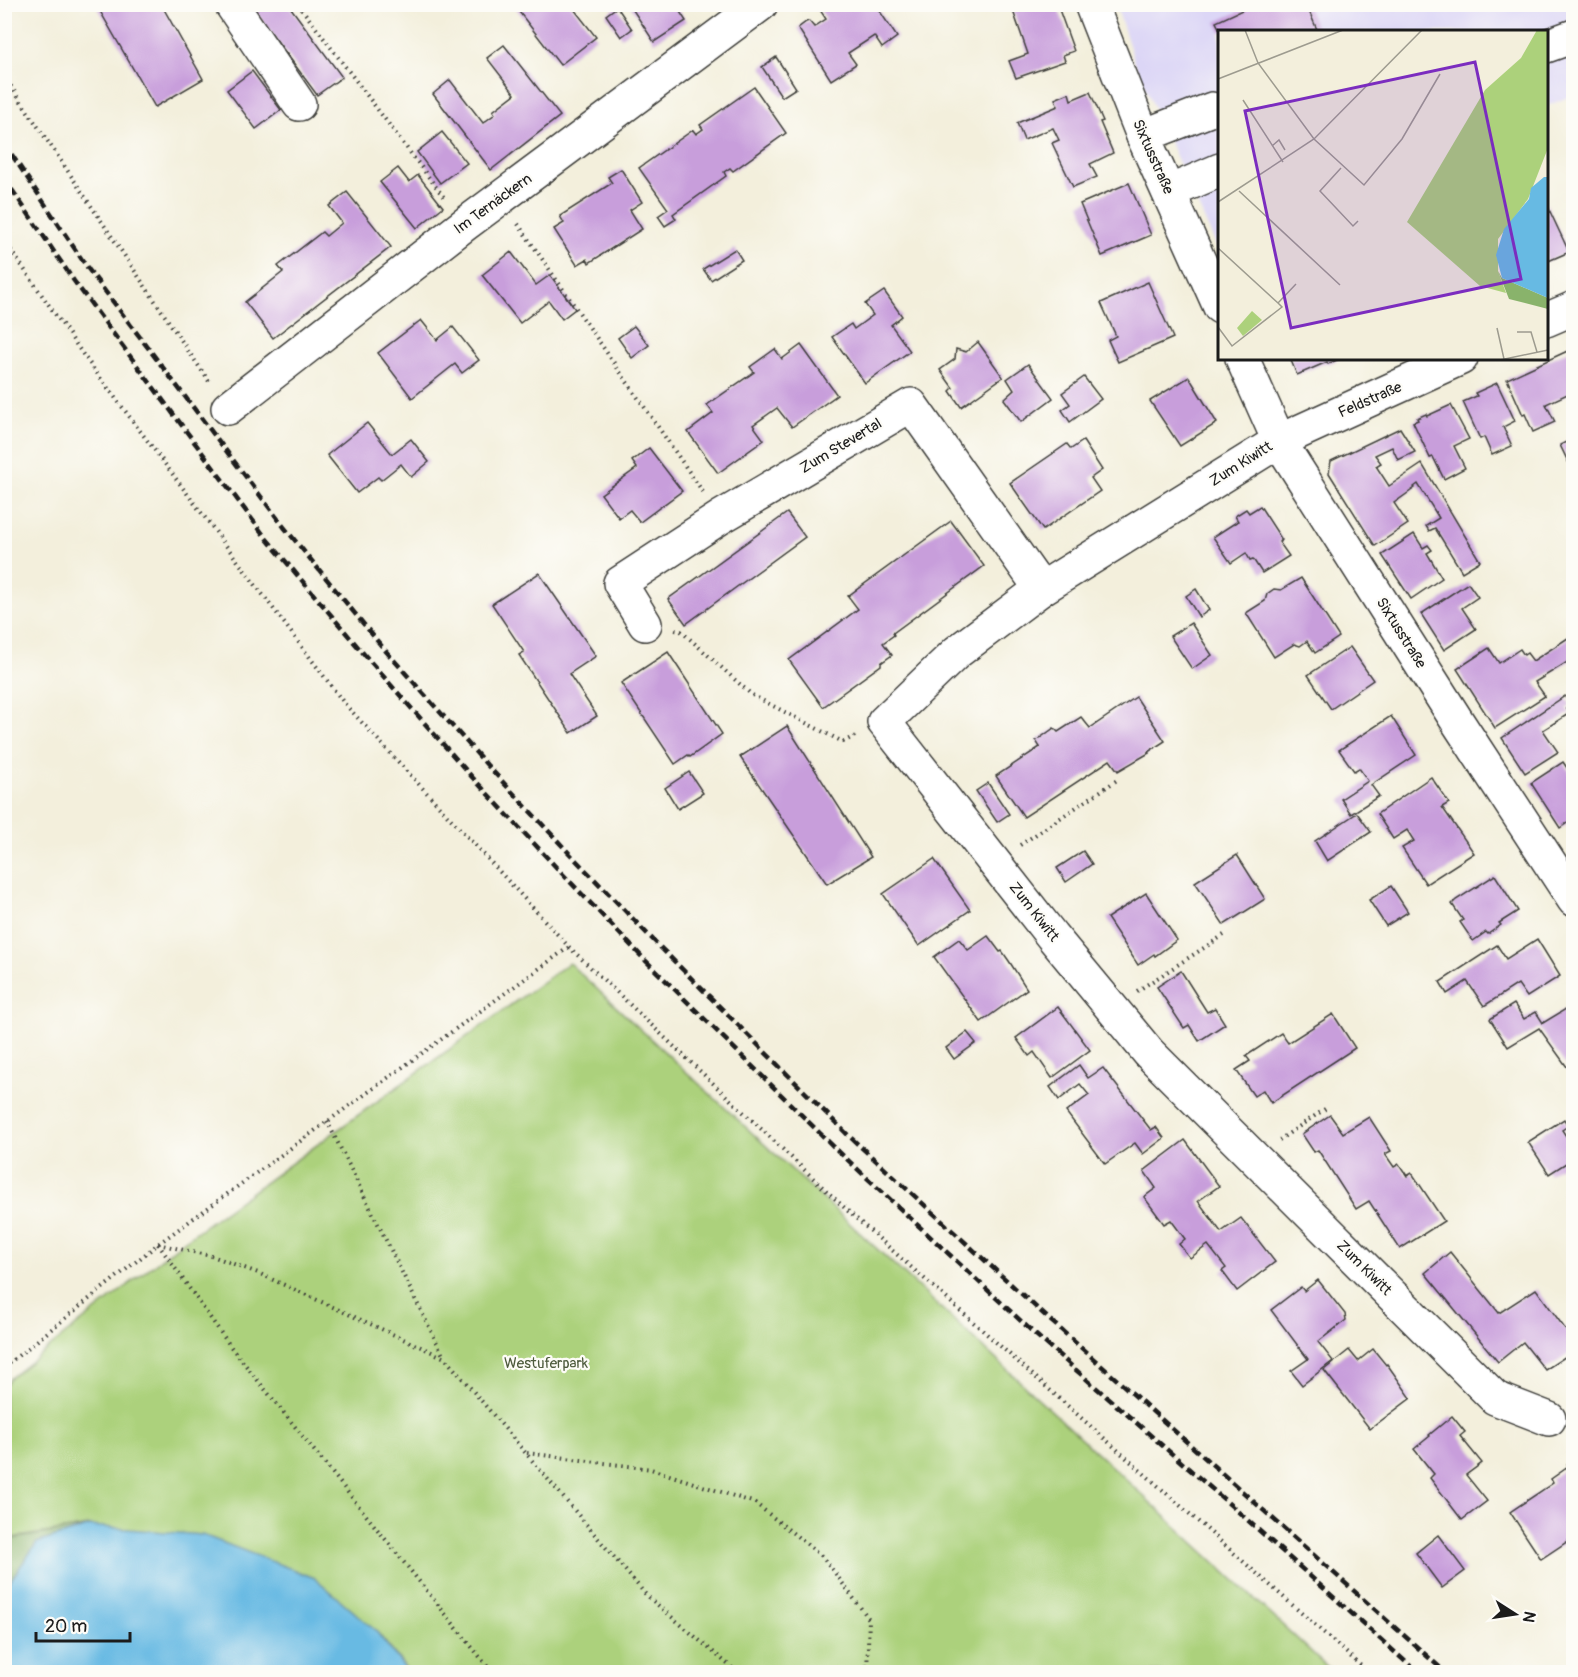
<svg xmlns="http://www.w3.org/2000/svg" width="1578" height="1677" font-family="Pangolin,sans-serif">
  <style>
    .built { fill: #dcd6f6 }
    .green { fill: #acd17b; stroke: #64764c; stroke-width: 1.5 }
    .forest { fill: #89b36b; stroke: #526844; stroke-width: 1.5 }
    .water { fill: #67bae3; stroke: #426b80; stroke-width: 1.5 }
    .building { fill: #c89edb }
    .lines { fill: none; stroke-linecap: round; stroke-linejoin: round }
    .minor-casing { stroke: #3c3c39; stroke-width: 36 }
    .path { stroke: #3c3c39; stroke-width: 4; stroke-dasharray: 1.5 4.5; stroke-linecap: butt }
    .minor { stroke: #fff; stroke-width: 33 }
    .rail { stroke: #1c1c1c; stroke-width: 4.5; stroke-dasharray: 9 4.5; stroke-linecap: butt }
    .labels { text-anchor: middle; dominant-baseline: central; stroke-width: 4.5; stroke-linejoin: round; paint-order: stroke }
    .street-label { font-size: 15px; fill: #1c1c1c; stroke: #fdfcf7 }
    .park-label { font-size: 15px; fill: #4e5b3d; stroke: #fdfcf7 }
    .inset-road { fill: none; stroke: #9d9b8f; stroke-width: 1.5 }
    .view { fill: #7b2cbf; fill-opacity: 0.15; stroke: #7b2cbf; stroke-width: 3 }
    .inset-edge { fill: none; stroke: #1c1c1c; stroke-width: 3 }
  </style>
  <rect width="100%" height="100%" fill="#fdfcf7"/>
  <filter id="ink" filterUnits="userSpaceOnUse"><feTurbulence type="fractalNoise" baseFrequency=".0167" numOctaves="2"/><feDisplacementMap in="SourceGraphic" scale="12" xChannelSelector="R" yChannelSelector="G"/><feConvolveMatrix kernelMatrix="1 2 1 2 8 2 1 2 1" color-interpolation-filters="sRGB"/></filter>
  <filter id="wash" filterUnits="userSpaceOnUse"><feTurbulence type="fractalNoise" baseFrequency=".008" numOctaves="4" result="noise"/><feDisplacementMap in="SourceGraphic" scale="24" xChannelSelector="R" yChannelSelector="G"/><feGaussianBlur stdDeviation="1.35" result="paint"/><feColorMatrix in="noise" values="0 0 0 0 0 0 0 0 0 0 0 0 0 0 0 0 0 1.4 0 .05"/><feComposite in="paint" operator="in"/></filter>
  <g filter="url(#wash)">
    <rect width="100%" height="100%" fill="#f3efdc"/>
    <polygon class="built" points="1116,5 1573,5 1573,95 1547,106 1546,32 1220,32 1219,252 1137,69"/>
    <polygon class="green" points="569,963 1333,1672 409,1672 376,1631 90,1526 5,1539 4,1388 9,1379 185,1240"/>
    <polygon class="forest" points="90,1526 37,1543 5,1588 5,1540"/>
    <polygon class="water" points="90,1526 203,1535 315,1578 376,1631 408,1672 5,1672 5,1588 37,1543"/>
    <g id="blocks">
      <g class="building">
        <polygon points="96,4 161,4 203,79 155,107"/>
        <polygon points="250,4 288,4 342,77 317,95"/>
        <polygon points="513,4 570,4 596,37 560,65"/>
        <polygon points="629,4 675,4 686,21 654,42"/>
        <polygon points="816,4 875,4 897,37 882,48 874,36 848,53 856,64 831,80 798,28 806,22 809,21 814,27 826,19"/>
        <polygon points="1003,4 1057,4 1074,51 1063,55 1065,61 1016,78 1009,61 1028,54 1011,5 1004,8"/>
        <polygon points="1255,4 1306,4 1318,32 1221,32 1216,22"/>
        <polygon points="617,7 632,29 621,37 606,15"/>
        <polygon points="504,45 560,116 491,170 433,94 450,80 483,123 495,114 493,111 515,94 487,58"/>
        <polygon points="776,57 796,88 782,97 762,67"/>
        <polygon points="252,71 281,110 256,129 227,90"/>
        <polygon points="754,87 786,133 733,171 730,168 724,172 726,176 673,214 676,219 665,226 658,216 668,209 639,168 693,130 696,134 703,129 700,125"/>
        <polygon points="1090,92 1103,121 1100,122 1113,153 1090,164 1097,177 1073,187 1052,143 1059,140 1053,128 1024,140 1017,123 1058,106 1055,99 1069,93 1071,100"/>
        <polygon points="442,132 467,163 440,183 417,152"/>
        <polygon points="398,168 409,182 418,175 443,207 417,228 380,182"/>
        <polygon points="621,169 642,202 630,210 642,229 589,263 587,259 577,265 554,229 564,223 560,216 612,183 608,177"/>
        <polygon points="1129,183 1151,235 1102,256 1080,204"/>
        <polygon points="347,192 391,247 273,338 245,302 283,272 278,266 322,232 326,236 342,223 329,206"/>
        <polygon points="1546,203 1569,252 1546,262"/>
        <polygon points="735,249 742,260 711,280 703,269"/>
        <polygon points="511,252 536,285 550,275 575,309 562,319 549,301 520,323 482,275"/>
        <polygon points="1148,282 1173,338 1118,362 1108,340 1116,336 1101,303"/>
        <polygon points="884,291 902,316 891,325 910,351 865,383 832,337 851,324 854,329 873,315 865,304"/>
        <polygon points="421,320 437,340 453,327 479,360 462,373 455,364 412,398 378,353"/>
        <polygon points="634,326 649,345 632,358 618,338"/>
        <polygon points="978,342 1003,377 961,407 950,391 953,388 940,370 955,359 956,349 966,352"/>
        <polygon points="801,345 837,395 792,427 777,408 753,425 764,440 718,473 688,432 713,413 707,405 754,372 750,367 775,349 782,359"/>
        <polygon points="1574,348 1574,391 1546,404 1555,422 1533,432 1525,414 1523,415 1507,379"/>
        <polygon points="1290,358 1341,358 1328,364 1327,362 1297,375"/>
        <polygon points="1028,364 1053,398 1021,422 1004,399 1014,390 1007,379"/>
        <polygon points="1084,377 1101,399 1070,422 1062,410 1070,404 1062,393"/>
        <polygon points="1189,377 1217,423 1180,446 1150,401"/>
        <polygon points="1497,383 1515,421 1503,427 1512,446 1492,455 1484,437 1480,439 1463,402 1477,396 1475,393"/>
        <polygon points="1451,405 1469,439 1454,446 1465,468 1444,479 1433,457 1430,458 1413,422 1418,420 1417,418 1426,414 1427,416"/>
        <polygon points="367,423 392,454 411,439 429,462 411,477 401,464 381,480 378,477 357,493 327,455"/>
        <polygon points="1400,428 1415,452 1398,460 1392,447 1375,455 1381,463 1376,466 1389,486 1422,464 1480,561 1462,572 1435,528 1429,531 1426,526 1439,518 1418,484 1414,487 1415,488 1394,503 1408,524 1375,546 1329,473 1331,461"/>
        <polygon points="1574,438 1574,474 1560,445"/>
        <polygon points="1083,441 1102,470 1091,478 1100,491 1043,530 1010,483 1067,444 1071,449"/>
        <polygon points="649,448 682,491 640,522 630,510 619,518 601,494 637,468 632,461"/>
        <polygon points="1260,506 1282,540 1279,542 1289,556 1262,573 1253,559 1250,560 1246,553 1231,563 1213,537 1238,521 1235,516 1246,509 1249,513"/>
        <polygon points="787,513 805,537 686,624 668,599"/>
        <polygon points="951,521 984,566 893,633 894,635 883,643 892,655 881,663 881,665 823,707 789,660 858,609 848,596"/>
        <polygon points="1414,534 1423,548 1428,545 1432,550 1427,553 1442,578 1411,599 1382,555"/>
        <polygon points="539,573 596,656 569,674 597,716 571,733 519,655 524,652 492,604"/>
        <polygon points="1301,578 1339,637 1315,653 1307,641 1300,646 1294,644 1274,657 1246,613 1265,601 1267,594 1274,589 1281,590"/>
        <polygon points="1468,583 1478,597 1462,608 1476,629 1444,650 1421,614"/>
        <polygon points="1196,589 1209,610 1199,617 1186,596"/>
        <polygon points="1191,623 1212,655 1192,669 1170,636"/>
        <polygon points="1574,634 1574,658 1535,682 1545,696 1495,728 1457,669 1489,648 1499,663 1520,649 1524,655 1527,653 1533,661"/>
        <polygon points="1350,647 1373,680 1331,709 1308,675"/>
        <polygon points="668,652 722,734 690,757 688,755 675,764 621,683"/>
        <polygon points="1565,696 1571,706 1566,708 1570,713 1543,730 1558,752 1525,773 1502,738"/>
        <polygon points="1136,697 1165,741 1148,752 1149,753 1118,771 1110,760 1024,817 996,776 1040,747 1036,741 1054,728 1058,732 1081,717 1090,728"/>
        <polygon points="1391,716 1416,755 1371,785 1379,796 1351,814 1341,799 1368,781 1359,768 1354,771 1339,750"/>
        <polygon points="787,726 871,857 827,884 740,757"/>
        <polygon points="1563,762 1574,778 1574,818 1560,828 1531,783"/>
        <polygon points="689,772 703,793 678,809 665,788"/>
        <polygon points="1431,777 1449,803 1442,807 1474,853 1426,884 1402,848 1414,841 1407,830 1393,839 1377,814"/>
        <polygon points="988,783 1009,814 997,822 976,791"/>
        <polygon points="1357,813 1371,832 1327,861 1315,841"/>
        <polygon points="1083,851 1092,864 1066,882 1057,868"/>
        <polygon points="1237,855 1265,899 1224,925 1195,882"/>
        <polygon points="934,859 970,910 919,946 883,894"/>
        <polygon points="1495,875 1518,911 1499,923 1501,925 1488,934 1486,932 1473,941 1460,922 1463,920 1452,904 1456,900"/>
        <polygon points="1391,886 1408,912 1386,926 1369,900"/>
        <polygon points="1146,893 1177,940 1155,956 1154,954 1138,965 1107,918"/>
        <polygon points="988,936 1000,952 1002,951 1009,961 1027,989 981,1022 934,957 959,939 968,950"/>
        <polygon points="1537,939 1560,976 1527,997 1518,984 1484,1006 1467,981 1447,994 1440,982 1497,945 1506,959"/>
        <polygon points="1181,971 1207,1012 1215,1008 1225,1024 1199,1041 1189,1025 1184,1028 1157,987"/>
        <polygon points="1514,1004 1524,1019 1536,1012 1543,1023 1574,1004 1574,1063 1567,1067 1539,1028 1508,1047 1490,1019"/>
        <polygon points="1058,1007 1090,1050 1052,1078 1034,1052 1029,1056 1016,1038"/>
        <polygon points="1333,1014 1355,1048 1271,1103 1263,1090 1254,1096 1236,1070 1250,1061 1246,1056 1281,1033 1288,1043"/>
        <polygon points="967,1032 976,1043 954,1059 946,1048"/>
        <polygon points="1079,1065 1088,1078 1103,1068 1151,1130 1156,1127 1164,1138 1143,1154 1135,1143 1105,1164 1066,1112 1089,1095 1080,1084 1059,1100 1050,1087"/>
        <polygon points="1330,1115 1343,1133 1369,1117 1391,1151 1385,1154 1394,1167 1399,1164 1407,1176 1412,1173 1444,1221 1400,1249 1369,1201 1356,1209 1318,1150 1314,1152 1302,1134"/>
        <polygon points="1564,1119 1568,1126 1562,1130 1574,1148 1574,1158 1549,1174 1528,1142"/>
        <polygon points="1185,1140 1219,1186 1198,1201 1221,1232 1241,1218 1275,1262 1237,1291 1222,1271 1226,1268 1208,1245 1190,1258 1179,1244 1185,1239 1171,1220 1164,1224 1144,1197 1156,1188 1144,1171"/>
        <polygon points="1450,1252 1499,1313 1536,1289 1574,1341 1574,1351 1545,1370 1523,1342 1498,1362 1425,1273"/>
        <polygon points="1318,1280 1345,1314 1346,1320 1318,1342 1333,1361 1302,1385 1291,1371 1308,1359 1271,1310 1301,1287 1304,1291"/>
        <polygon points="1373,1349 1386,1365 1387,1364 1411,1398 1370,1429 1324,1370 1349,1350 1358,1361"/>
        <polygon points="1452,1416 1465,1432 1460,1436 1482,1463 1466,1475 1487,1501 1462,1520 1430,1478 1434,1474 1414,1449 1430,1436 1429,1435"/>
        <polygon points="1574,1459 1574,1537 1541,1559 1510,1512 1553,1483 1551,1479 1568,1467 1567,1464"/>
        <polygon points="1438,1535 1465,1571 1442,1588 1416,1553"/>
      </g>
    </g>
  </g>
  <g filter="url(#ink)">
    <use href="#blocks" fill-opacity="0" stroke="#3c3c39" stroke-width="1.5"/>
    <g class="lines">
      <g class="minor-casing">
        <g id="minor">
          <polyline points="231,4 299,104"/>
          <polyline points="1091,4 1143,136 1220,307"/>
          <polyline points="1546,46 1574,36"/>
          <polyline points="1143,136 1212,109"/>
          <polyline points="1169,192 1220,170"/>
          <polyline points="1546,320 1574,308"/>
          <polyline points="1242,358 1279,441 1459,724 1574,900"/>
          <polyline points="1461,358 1279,441 1041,589 957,652 884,722 1052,936 1149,1053 1495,1398 1549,1419"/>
          <polyline points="228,408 464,225 761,4"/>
          <polyline points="645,624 620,583 721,517 911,405 1041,589"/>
        </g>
      </g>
      <g class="path">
        <polyline points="298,4 446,200"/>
        <polyline points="4,76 210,383"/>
        <polyline points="518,224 703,492"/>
        <polyline points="4,240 84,356 344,703 569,947 849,1212 1368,1672"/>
        <polyline points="675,630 681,631 752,695 843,742 855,736"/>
        <polyline points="1020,845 1117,780"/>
        <polyline points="1137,991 1224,935"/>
        <polyline points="327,1121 444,1357"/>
        <polyline points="1279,1140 1328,1107"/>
        <polyline points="158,1244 215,1257 258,1273 445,1358 647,1596 737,1672"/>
        <polyline points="158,1244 231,1347 492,1672"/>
        <polyline points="4,1367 158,1244 569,947"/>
        <polyline points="527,1453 651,1469 755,1503 823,1557 869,1619 867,1672"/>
      </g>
      <use href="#minor" class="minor"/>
      <g class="rail">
        <polyline points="4,143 89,270 284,527 384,649 487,765 570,854 662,949 849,1136 1050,1320 1445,1672"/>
        <polyline points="4,178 74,281 266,538 369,660 472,777 555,866 644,959 837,1150 1036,1335 1243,1516 1417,1672"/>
      </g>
    </g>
  </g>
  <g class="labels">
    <g class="street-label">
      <text transform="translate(1153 157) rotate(66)">Sixtusstraße</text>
      <text transform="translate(493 204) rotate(-36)">Im Ternäckern</text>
      <text transform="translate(1370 400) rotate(-24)">Feldstraße</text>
      <text transform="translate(841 446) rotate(-31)">Zum Stevertal</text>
      <text transform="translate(1241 464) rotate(-32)">Zum Kiwitt</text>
      <text transform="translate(1401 633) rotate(58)">Sixtusstraße</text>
      <text transform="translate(1034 912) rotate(52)">Zum Kiwitt</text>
      <text transform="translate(1364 1268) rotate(45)">Zum Kiwitt</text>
    </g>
    <g class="park-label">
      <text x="546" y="1363">Westuferpark</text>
    </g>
  </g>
  <g transform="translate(1218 30)">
    <rect width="330" height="330" fill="#f3efdc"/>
    <path d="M 319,0 L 330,0 L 330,118 L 310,169 L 280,209 L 280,241 L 288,263 L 262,256 L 189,192 L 267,60 L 303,28 ZM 34,281 L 44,290 L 25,306 L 19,298 Z" fill="#acd17b"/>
    <path d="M 280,241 L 284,248 L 330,268 L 330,279 L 291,269 Z" fill="#89b36b"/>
    <path d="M 326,147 L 330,147 L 330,268 L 284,248 L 278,225 L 286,199 L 311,169 L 313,158 Z" fill="#67bae3"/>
    <path class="inset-road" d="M 27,0 L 40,33 L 96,109 L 146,155 L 184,109 L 222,44M 0,49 L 125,0M 25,70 L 65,132M 54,116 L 61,110 L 67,120M 123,138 L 102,161 L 135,196 L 140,191M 21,161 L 122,255M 0,172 L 96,109 L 204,0M 0,218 L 60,273 L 78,254M 0,297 L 14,316 L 64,277 L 60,273M 279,298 L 286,329M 299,302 L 313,302 L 319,322M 282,330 L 330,320"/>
    <path class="view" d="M 257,32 L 303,249 L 73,298 L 27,81 Z"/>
    <rect width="330" height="330" class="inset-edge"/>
  </g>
  <rect width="1578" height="1677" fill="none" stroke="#fdfcf7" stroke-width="24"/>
  <g transform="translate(1515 1614) rotate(102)" stroke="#fdfcf7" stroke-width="4.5" paint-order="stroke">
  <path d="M0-4.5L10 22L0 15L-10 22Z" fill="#1c1c1c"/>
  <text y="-9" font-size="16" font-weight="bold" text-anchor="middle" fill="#1c1c1c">N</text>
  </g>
  <path d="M36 1632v9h94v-9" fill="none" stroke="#1c1c1c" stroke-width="3"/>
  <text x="45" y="1632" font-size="18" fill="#1c1c1c" stroke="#fdfcf7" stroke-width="4.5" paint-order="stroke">20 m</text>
</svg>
